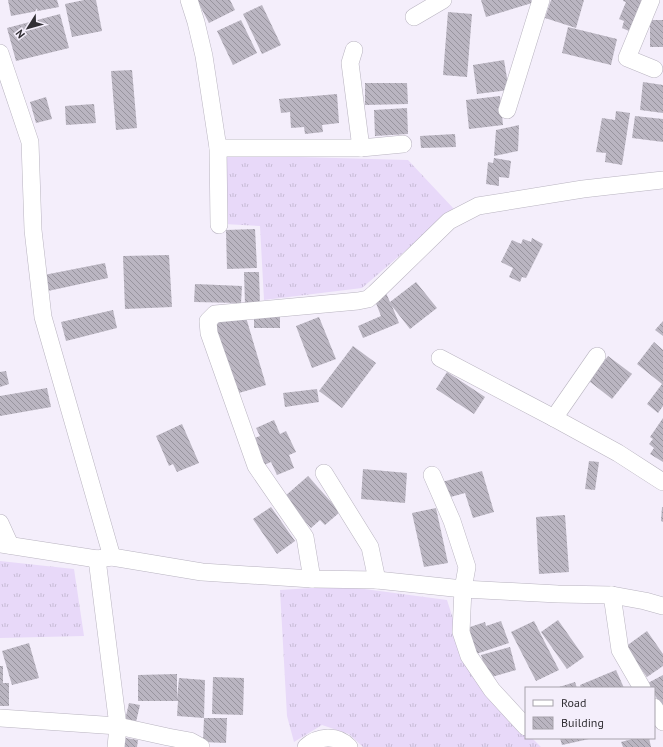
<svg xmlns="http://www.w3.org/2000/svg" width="663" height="747" font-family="'PT Sans',sans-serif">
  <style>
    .grass { fill: url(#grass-tufts) }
    .building { fill: url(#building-back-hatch) }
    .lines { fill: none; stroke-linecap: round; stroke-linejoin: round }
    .minor-casing { stroke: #b9b4c0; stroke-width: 18 }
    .minor { stroke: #fff; stroke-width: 17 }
  </style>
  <defs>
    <pattern id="grass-tufts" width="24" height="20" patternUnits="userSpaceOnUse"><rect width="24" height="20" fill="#e8d9f9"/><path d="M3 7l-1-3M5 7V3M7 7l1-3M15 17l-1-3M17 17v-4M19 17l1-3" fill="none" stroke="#c7bbd6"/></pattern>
    <pattern id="building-back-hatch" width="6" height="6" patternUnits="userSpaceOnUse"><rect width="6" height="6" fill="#bab5c1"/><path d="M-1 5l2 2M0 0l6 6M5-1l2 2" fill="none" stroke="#98949e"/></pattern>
  </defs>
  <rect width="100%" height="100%" fill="#f4eefb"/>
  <g class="grass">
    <polygon points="222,155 408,160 454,209 362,288 264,300 260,226 224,224"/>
    <polygon points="0,561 74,569 84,636 0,638"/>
    <polygon points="342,586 447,600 463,650 526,732 526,738 532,738 541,747 363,747 349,734 322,725 294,742 287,716 280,590"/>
  </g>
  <g class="building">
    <polygon points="8,0 57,0 59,7 11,16"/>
    <polygon points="84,0 96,0 102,31 72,37 65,4"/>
    <polygon points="197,0 230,0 235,10 209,23"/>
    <polygon points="481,0 531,0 532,3 486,17"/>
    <polygon points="551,0 584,0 576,28 545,18"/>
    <polygon points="623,0 644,0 635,22 633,21 629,31 622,28 624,21 619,19 626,2 623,1"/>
    <polygon points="262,5 281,45 262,54 243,14"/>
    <polygon points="448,12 472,14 467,77 443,75"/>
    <polygon points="60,14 69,48 16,61 7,28"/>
    <polygon points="241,20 257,53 233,65 217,31"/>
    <rect x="650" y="20" width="13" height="27"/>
    <polygon points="568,27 617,39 611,65 562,53"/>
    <polygon points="504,60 509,90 477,94 473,65"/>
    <polygon points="132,70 137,128 116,130 111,71"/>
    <polygon points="643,82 663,85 663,113 640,110"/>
    <polygon points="365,83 407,83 408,104 365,105"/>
    <polygon points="337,94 339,123 322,125 323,132 305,134 304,127 291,128 290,112 281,113 279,99"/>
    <polygon points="500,96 503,125 469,129 466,100"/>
    <polygon points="46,97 52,119 36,123 30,102"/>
    <polygon points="94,104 96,123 66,125 65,106"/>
    <polygon points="407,108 408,134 375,136 374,110"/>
    <polygon points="616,111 630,113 622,165 605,162 606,153 596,152 602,118 615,120"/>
    <polygon points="635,116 663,119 663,142 632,138"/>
    <polygon points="519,125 518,151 494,156 496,130"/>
    <polygon points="455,134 456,147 421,148 420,136"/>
    <polygon points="494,158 511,161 509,178 499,177 499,186 486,184 488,162 493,163"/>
    <polygon points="255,229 257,268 227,269 226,230"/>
    <polygon points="532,238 543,244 526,278 522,277 520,282 509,277 513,268 501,262 512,240 521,244 523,239 531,242"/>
    <polygon points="169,255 172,307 125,309 123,256"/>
    <polygon points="105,263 108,278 48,291 44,275"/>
    <polygon points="244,272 259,272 260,305 245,305"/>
    <polygon points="416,282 437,308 410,329 392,306 399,323 363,338 358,326 381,316 374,298 386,293 390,302"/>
    <polygon points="195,284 242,286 241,303 194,302"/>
    <polygon points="113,310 117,328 66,341 61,322"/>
    <polygon points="245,314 266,385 232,395 211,324"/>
    <rect x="254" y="317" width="26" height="11"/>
    <polygon points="319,317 336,359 312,368 296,326"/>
    <polygon points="663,321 663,336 655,330"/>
    <polygon points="654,342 663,350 663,406 658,413 647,404 662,384 637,364"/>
    <polygon points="353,346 376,363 342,408 319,391"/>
    <polygon points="608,356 632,374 612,399 589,381"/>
    <polygon points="6,371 9,384 0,387 0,372"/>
    <polygon points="447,372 485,397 474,414 436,389"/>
    <polygon points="47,388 51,407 0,416 0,396"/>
    <polygon points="317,389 319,402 285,407 283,393"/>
    <polygon points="663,418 663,462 650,454 654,448 649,444 653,439 650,437"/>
    <polygon points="274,420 280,434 286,431 296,452 289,455 294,468 277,475 271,462 264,465 252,439 260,436 256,428"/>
    <polygon points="182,424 199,463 177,472 173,464 169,466 156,436"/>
    <polygon points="589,461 599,462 595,490 585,489"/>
    <polygon points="363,469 407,473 405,503 361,499"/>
    <polygon points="482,471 494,512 473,518 465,493 447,498 442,482"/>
    <polygon points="308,476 340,512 325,525 320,520 311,528 284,497"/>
    <polygon points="271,507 295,541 277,554 253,519"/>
    <polygon points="662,507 663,507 663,522 661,521"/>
    <polygon points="436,508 448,563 424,567 412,513"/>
    <polygon points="565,515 569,572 539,574 536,517"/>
    <polygon points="558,620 584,657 567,669 541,632"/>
    <polygon points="501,621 509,643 473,655 464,629 485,622 486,626"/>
    <polygon points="534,621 559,670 536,681 511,632"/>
    <polygon points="647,631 663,654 663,666 647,677 625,647"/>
    <polygon points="29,643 39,678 12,685 2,651"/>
    <polygon points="510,647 516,670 488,678 481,655"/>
    <polygon points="0,666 3,666 3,683 9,683 9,706 0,706"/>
    <polygon points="616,670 624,688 581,688 580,685"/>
    <polygon points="177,674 177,699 179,678 205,680 204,718 177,716 178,701 138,701 138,675"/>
    <polygon points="663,675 663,710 654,693 654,688 651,688 648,683"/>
    <polygon points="213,677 244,678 243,715 212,714"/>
    <polygon points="575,682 577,688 556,688"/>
    <polygon points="129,703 140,705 136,722 125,720"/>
    <polygon points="204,718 227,718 226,743 203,742"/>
    <polygon points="126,738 138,740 137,747 124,747"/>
    <polygon points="560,738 589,738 589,739 562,745"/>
    <polygon points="636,738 649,738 651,747 623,747 621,742"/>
  </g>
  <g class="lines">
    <g class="minor-casing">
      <g id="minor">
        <polyline points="189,0 196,22 204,56 218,148 219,225"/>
        <polyline points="651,0 627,58 654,69"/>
        <polyline points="414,17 443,0"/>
        <polyline points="354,50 350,63 361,148"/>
        <polyline points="0,53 30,142 33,230 43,317 112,557"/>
        <polyline points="507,110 541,0"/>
        <polyline points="218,148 361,148 403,144"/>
        <polyline points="440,358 554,418 618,453 663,482"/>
        <polyline points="554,418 597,356"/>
        <polyline points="324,473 370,547 377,580"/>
        <polyline points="432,475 452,521 467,567 463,589 461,632 469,656 492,690 526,727"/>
        <polyline points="0,523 10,545"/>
        <polyline points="0,544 97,559 112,557 202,572 312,579 377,580 463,589 558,594 612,595 645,601 663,606"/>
        <polyline points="97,559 118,726 116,747"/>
        <polyline points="312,579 305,537 256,466 209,333 208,321 215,314 358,301 368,299 375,293 449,221 478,206 583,189 663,180"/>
        <polyline points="612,595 620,650 642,688"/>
        <polyline points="654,707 663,722"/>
        <polyline points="0,718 118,726 168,737 190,741 201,747"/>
        <path d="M 306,747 C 318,736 337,734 349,747"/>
      </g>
    </g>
    <use href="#minor" class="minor"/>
  </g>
  <rect x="525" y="687" width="130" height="52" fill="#f4eefb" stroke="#a6a2ab"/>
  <rect x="533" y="700" width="20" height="6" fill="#ffffff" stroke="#a6a2ab"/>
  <text x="561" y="707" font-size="12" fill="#312f34">Road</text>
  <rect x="533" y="717" width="20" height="12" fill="url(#building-back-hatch)" stroke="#a6a2ab"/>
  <text x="561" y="727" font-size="12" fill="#312f34">Building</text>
  <g transform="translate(28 28) rotate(233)" stroke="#f4eefb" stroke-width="3" paint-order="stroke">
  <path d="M0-3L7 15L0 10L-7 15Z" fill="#312f34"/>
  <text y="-6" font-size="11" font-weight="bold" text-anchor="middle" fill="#312f34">N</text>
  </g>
</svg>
